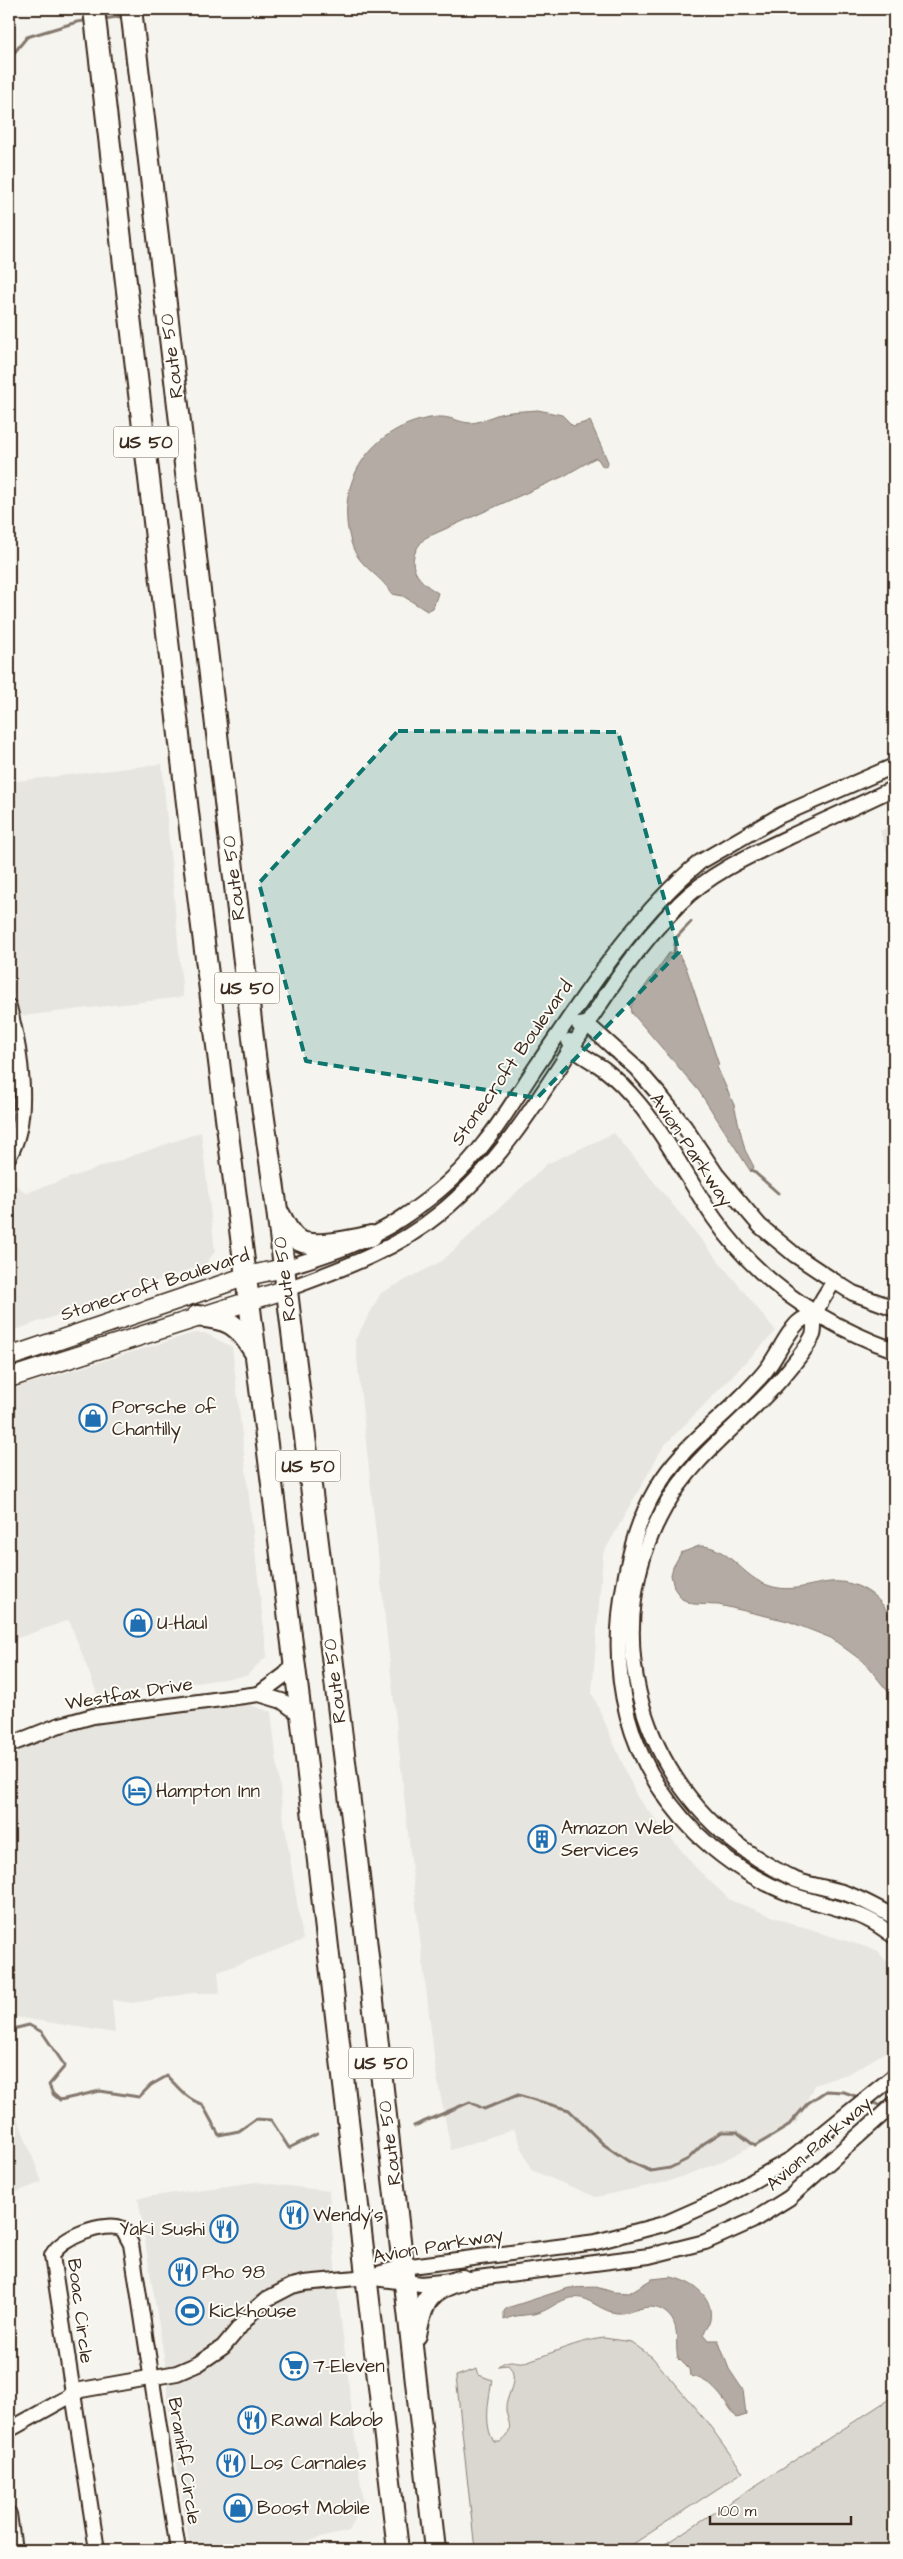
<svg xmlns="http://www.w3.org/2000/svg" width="903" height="2559" font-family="'Architects Daughter',sans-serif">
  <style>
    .built { fill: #e7e5df }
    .green { fill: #dad6d0; stroke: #8a8077 }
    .water { fill: #b4aca4; stroke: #84786e }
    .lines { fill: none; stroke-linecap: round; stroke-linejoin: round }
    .stream { stroke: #84786e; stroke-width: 3 }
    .minor-casing { stroke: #3b2a1e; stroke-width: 18 }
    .major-casing { stroke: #3b2a1e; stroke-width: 21 }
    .highway-casing { stroke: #3b2a1e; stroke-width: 24 }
    .minor { stroke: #fdfcf7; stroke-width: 14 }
    .major { stroke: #fdfcf7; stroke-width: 18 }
    .highway { stroke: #fdfcf7; stroke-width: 20 }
    .marked { fill: #0f766e; fill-opacity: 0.2; stroke: #0f766e; stroke-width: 4; stroke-dasharray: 10 6; stroke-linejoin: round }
    .labels { text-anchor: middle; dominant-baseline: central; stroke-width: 4; stroke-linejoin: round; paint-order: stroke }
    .shield { fill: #fdfcf7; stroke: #75695f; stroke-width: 1 }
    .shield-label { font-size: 18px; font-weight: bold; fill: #3b2a1e }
    .street-label { font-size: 19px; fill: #3b2a1e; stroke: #fdfcf7 }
    .poi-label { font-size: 19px; fill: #3b2a1e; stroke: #fdfcf7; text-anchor: start }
  </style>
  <rect width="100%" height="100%" fill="#f5f4ee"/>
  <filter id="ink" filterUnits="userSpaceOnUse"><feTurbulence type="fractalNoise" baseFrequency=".02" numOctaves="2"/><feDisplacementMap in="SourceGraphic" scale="10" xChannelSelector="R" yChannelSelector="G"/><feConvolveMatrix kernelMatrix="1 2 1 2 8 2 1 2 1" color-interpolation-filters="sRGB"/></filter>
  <g filter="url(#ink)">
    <g class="built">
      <polygon points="162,764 183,997 22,1016 9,985 9,782"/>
      <polygon points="894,824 894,870 880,831"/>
      <polygon points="9,1054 13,1116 9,1135"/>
      <polygon points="201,1132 215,1251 206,1264 9,1332 9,1179 26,1193"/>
      <polygon points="614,1133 776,1331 663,1447 603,1554 592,1693 637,1797 696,1868 730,1900 798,1926 876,1950 894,1969 894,2047 850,2073 814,2085 797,2122 719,2163 667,2182 596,2197 531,2170 514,2129 451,2150 436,2072 414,1888 355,1340 381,1293 442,1261 547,1164"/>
      <polygon points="194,1333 205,1333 232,1347 267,1656 246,1676 98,1696 69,1620 9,1641 9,1390"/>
      <polygon points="247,1704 271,1712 283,1814 303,1940 218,1972 220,1993 192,1993 133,2003 112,2000 115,2033 9,2016 9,1753 58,1734 116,1719"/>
      <polygon points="9,2111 16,2114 42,2182 9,2195"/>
      <polygon points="256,2182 329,2191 336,2279 363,2503 349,2531 271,2550 190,2550 167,2398 167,2375 138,2198"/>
    </g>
    <g class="green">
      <path d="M 604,2338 L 631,2342 L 652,2357 L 707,2422 L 743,2472 L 624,2550 L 475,2550 L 456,2376 L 477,2369 L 479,2375 L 492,2380 C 489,2399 483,2425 494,2442 L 500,2442 C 518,2428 505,2421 506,2406 C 508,2392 520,2377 508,2365 L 498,2366 C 514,2356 514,2365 528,2361 C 553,2353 577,2341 604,2338 Z"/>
      <polygon points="894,2396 894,2550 656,2550"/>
    </g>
    <g class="water">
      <path d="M 538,410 L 562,415 L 573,426 L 590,421 L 608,462 L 607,466 L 603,467 L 598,459 L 595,458 L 564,476 L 425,538 C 403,561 414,579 438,593 L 433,608 L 427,611 L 403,596 L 392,594 C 382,576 361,568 353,548 C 330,485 372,423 438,417 C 450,416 460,423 471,423 C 483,422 493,415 504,413 C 515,411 527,411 538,410 Z"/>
      <polygon points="669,953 678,953 686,967 719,1065 717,1067 734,1105 745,1150 754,1167 751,1172 699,1091 632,1013 631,1006"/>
      <path d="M 699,1546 C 729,1545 742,1578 770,1586 C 792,1593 809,1584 830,1582 C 859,1579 889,1600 894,1630 C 898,1651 894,1677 894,1699 L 865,1663 L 831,1638 L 788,1621 L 719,1605 L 693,1604 L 682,1599 L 674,1588 L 671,1575 L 673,1567 L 681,1553 Z"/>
      <path d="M 671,2277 C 692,2282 714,2295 710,2320 C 709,2326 705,2328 704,2334 L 709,2340 L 718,2340 L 729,2369 L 743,2390 L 746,2415 L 737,2418 C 724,2401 713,2379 690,2376 L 689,2369 L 678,2358 C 674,2341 682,2325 665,2312 C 648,2300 634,2314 617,2313 C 604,2312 593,2301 581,2298 C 563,2295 554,2308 538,2313 C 527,2316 515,2314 504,2320 L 504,2311 L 507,2308 L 569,2288 L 596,2287 L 613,2292 L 629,2293 L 652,2279 Z"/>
    </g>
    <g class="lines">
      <g class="stream">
        <polyline points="138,14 148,9"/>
        <polyline points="103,19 124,16"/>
        <polyline points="9,59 27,37 77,22 90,20"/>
        <polyline points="674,953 676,938 691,922"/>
        <polyline points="752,1170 778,1193"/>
        <path d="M 9,2030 L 29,2025 L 42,2032 L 65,2066 L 49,2085 L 53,2094 L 60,2100 L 100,2091 L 139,2097 L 151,2085 L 167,2076 C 178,2087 186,2099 202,2104 L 219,2135 L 239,2131 L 256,2119 L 271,2120 L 289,2148 L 317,2134"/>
        <polyline points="869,2101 884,2107"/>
        <polyline points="414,2126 470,2102 484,2109 518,2095 569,2110 603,2144 628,2161 651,2171 670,2168 688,2159 703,2144 722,2132 737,2132 755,2146 787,2127 808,2103 826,2091 844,2092 861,2098"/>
      </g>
      <g class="minor-casing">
        <g id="minor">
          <path d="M 9,1007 C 20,1049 32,1117 9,1156"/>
          <polyline points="579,1025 587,1024 636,1068 662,1098 684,1126 716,1174 760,1226 795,1255 834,1281 853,1293 894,1308"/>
          <path d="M 569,1041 C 576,1055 592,1060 604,1069 C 617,1079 629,1092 639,1104 C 668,1139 688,1180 714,1218 C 758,1282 822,1324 894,1350"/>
          <path d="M 284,1268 C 325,1255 365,1243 402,1218 C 432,1198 463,1172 485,1142 C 504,1119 519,1092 536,1067 C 583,998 635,915 700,862 L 781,815 L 894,766"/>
          <path d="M 834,1281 C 828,1291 819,1303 815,1314 C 813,1321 815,1329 813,1335 C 806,1350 791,1367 781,1379 C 743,1423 694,1455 665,1507 C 599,1623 635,1770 742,1848 C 759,1860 777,1871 796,1880 C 812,1886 829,1888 845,1893 C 862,1899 878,1908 894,1917"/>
          <path d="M 287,1289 C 341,1269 394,1251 439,1214 C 542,1130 586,996 680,903 C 710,873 749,856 787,838 C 823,821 859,805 894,788"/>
          <path d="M 815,1314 C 810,1316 804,1318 800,1321 C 790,1328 777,1355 769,1366 C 763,1375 755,1383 747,1391 C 715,1425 680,1448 656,1489 C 639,1518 631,1547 625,1580 C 607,1674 626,1762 695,1832 C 721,1858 755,1880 790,1894 C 815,1904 845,1907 869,1920 C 878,1924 886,1931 894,1936"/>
          <polyline points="259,1694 286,1674 294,1661"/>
          <polyline points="9,1745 57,1726 93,1716 259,1694 282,1701 301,1715"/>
          <polyline points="374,2278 421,2284 462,2280 649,2256 705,2242 752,2221 789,2198 894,2104"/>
          <polyline points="9,2430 81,2390 177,2373 198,2364 223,2347 253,2311 267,2299 292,2286 304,2283 367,2277 403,2267 596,2242 664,2224 725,2197 793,2158 894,2076"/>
          <polyline points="9,2514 14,2550"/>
          <path d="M 97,2550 L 52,2256 C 59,2238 105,2220 123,2229 L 131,2244 L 178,2550"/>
        </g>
      </g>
      <g class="major-casing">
        <g id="major">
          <polyline points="9,1357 247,1276 284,1268"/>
          <polyline points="9,1378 287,1289"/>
        </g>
      </g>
      <g class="highway-casing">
        <g id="highway">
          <polyline points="94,9 194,863 301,1715 398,2550"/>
          <polyline points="131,9 256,1063 277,1210 357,1859 435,2550"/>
          <path d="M 280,1215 C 284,1223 288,1232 295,1238 C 310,1251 353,1240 371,1236"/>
          <path d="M 197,1316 C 229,1319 237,1323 254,1351"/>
          <path d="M 416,2335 C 422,2301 428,2289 462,2280"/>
        </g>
      </g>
      <use href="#minor" class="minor"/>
      <use href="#major" class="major"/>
      <use href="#highway" class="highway"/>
    </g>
  </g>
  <path class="marked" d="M 398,731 L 618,732 L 679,952 L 537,1098 L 306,1061 L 259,883 Z"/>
  <defs>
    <g id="shop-ring" transform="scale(1.4375)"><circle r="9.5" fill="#fdfcf7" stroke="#1f6fb2" stroke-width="1.5"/><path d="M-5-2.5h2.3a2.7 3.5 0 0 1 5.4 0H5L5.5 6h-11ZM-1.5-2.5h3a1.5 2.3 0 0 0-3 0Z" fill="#1f6fb2"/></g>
    <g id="hotel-ring" transform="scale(1.4375)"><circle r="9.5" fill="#fdfcf7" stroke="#1f6fb2" stroke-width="1.5"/><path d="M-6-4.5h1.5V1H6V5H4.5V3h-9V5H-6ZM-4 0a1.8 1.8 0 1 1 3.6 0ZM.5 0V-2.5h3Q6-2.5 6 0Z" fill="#1f6fb2"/></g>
    <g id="building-ring" transform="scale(1.4375)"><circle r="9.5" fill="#fdfcf7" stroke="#1f6fb2" stroke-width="1.5"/><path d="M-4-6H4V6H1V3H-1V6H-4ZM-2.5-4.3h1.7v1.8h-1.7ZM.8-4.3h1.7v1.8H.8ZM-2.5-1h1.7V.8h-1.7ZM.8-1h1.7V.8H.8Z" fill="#1f6fb2"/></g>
    <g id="restaurant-ring" transform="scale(1.4375)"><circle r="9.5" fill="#fdfcf7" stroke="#1f6fb2" stroke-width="1.5"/><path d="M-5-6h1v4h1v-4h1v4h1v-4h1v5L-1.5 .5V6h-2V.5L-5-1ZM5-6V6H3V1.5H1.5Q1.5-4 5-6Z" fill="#1f6fb2"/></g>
    <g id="stadium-ring" transform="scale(1.4375)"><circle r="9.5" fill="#fdfcf7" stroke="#1f6fb2" stroke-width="1.5"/><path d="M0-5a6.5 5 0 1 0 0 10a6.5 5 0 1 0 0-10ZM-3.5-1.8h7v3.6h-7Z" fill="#1f6fb2"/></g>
    <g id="supermarket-ring" transform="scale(1.4375)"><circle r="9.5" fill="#fdfcf7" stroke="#1f6fb2" stroke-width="1.5"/><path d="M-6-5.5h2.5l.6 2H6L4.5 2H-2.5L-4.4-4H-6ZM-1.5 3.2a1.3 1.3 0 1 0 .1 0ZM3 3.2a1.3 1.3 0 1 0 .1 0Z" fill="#1f6fb2"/></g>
  </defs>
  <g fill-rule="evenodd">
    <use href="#shop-ring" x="93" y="1418"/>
    <use href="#shop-ring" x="138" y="1623"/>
    <use href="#hotel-ring" x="137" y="1791"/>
    <use href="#building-ring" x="542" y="1839"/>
    <use href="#restaurant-ring" x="294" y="2215"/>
    <use href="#restaurant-ring" x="224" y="2229"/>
    <use href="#restaurant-ring" x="183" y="2272"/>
    <use href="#stadium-ring" x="190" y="2311"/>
    <use href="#supermarket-ring" x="294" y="2366"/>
    <use href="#restaurant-ring" x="252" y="2420"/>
    <use href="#restaurant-ring" x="231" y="2463"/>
    <use href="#shop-ring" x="238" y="2508"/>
  </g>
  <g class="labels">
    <g class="shield">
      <rect x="113.5" y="426.5" width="65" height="31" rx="4"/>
      <rect x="214.5" y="972.5" width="65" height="31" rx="4"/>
      <rect x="275.5" y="1450.5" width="65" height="31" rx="4"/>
      <rect x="348.5" y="2047.5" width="65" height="31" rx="4"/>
    </g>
    <g class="shield-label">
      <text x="146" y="442">US 50</text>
      <text x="247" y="988">US 50</text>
      <text x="308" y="1466">US 50</text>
      <text x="381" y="2063">US 50</text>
    </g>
    <g class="street-label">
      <text transform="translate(172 356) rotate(-97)">Route 50</text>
      <text transform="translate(234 878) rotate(-97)">Route 50</text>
      <text transform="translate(512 1063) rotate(-55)">Stonecroft Boulevard</text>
      <text transform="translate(691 1150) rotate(56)">Avion Parkway</text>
      <text transform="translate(285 1279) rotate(-97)">Route 50</text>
      <text transform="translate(155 1285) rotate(-18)">Stonecroft Boulevard</text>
      <text transform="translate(335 1681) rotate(-97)">Route 50</text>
      <text transform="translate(129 1694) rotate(-9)">Westfax Drive</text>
      <text transform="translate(390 2143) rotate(-97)">Route 50</text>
      <text transform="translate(819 2144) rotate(-41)">Avion Parkway</text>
      <text transform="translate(438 2246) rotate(-10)">Avion Parkway</text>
      <text transform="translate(80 2311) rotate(83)">Boac Circle</text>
      <text transform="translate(184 2461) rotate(81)">Braniff Circle</text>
    </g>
    <g class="poi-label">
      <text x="112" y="1407">Porsche of<tspan x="112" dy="22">Chantilly</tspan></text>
      <text x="157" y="1623">U-Haul</text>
      <text x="156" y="1791">Hampton Inn</text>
      <text x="561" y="1828">Amazon Web<tspan x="561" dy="22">Services</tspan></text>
      <text x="313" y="2215">Wendy's</text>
      <text x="205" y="2229" text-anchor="end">Yaki Sushi</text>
      <text x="202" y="2272">Pho 98</text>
      <text x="209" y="2311">Kickhouse</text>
      <text x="313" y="2366">7-Eleven</text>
      <text x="271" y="2420">Rawal Kabob</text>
      <text x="250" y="2463">Los Carnales</text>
      <text x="257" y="2508">Boost Mobile</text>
    </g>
  </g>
  <rect width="903" height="2559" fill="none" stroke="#fdfcf7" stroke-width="30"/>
  <rect x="15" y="15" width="873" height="2529" fill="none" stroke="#3b2a1e" stroke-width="2" filter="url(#ink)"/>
  <path d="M710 2516v8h141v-8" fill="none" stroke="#3b2a1e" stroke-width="2.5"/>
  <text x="718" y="2516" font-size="15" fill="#3b2a1e" stroke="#fdfcf7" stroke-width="4" paint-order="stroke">100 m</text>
</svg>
